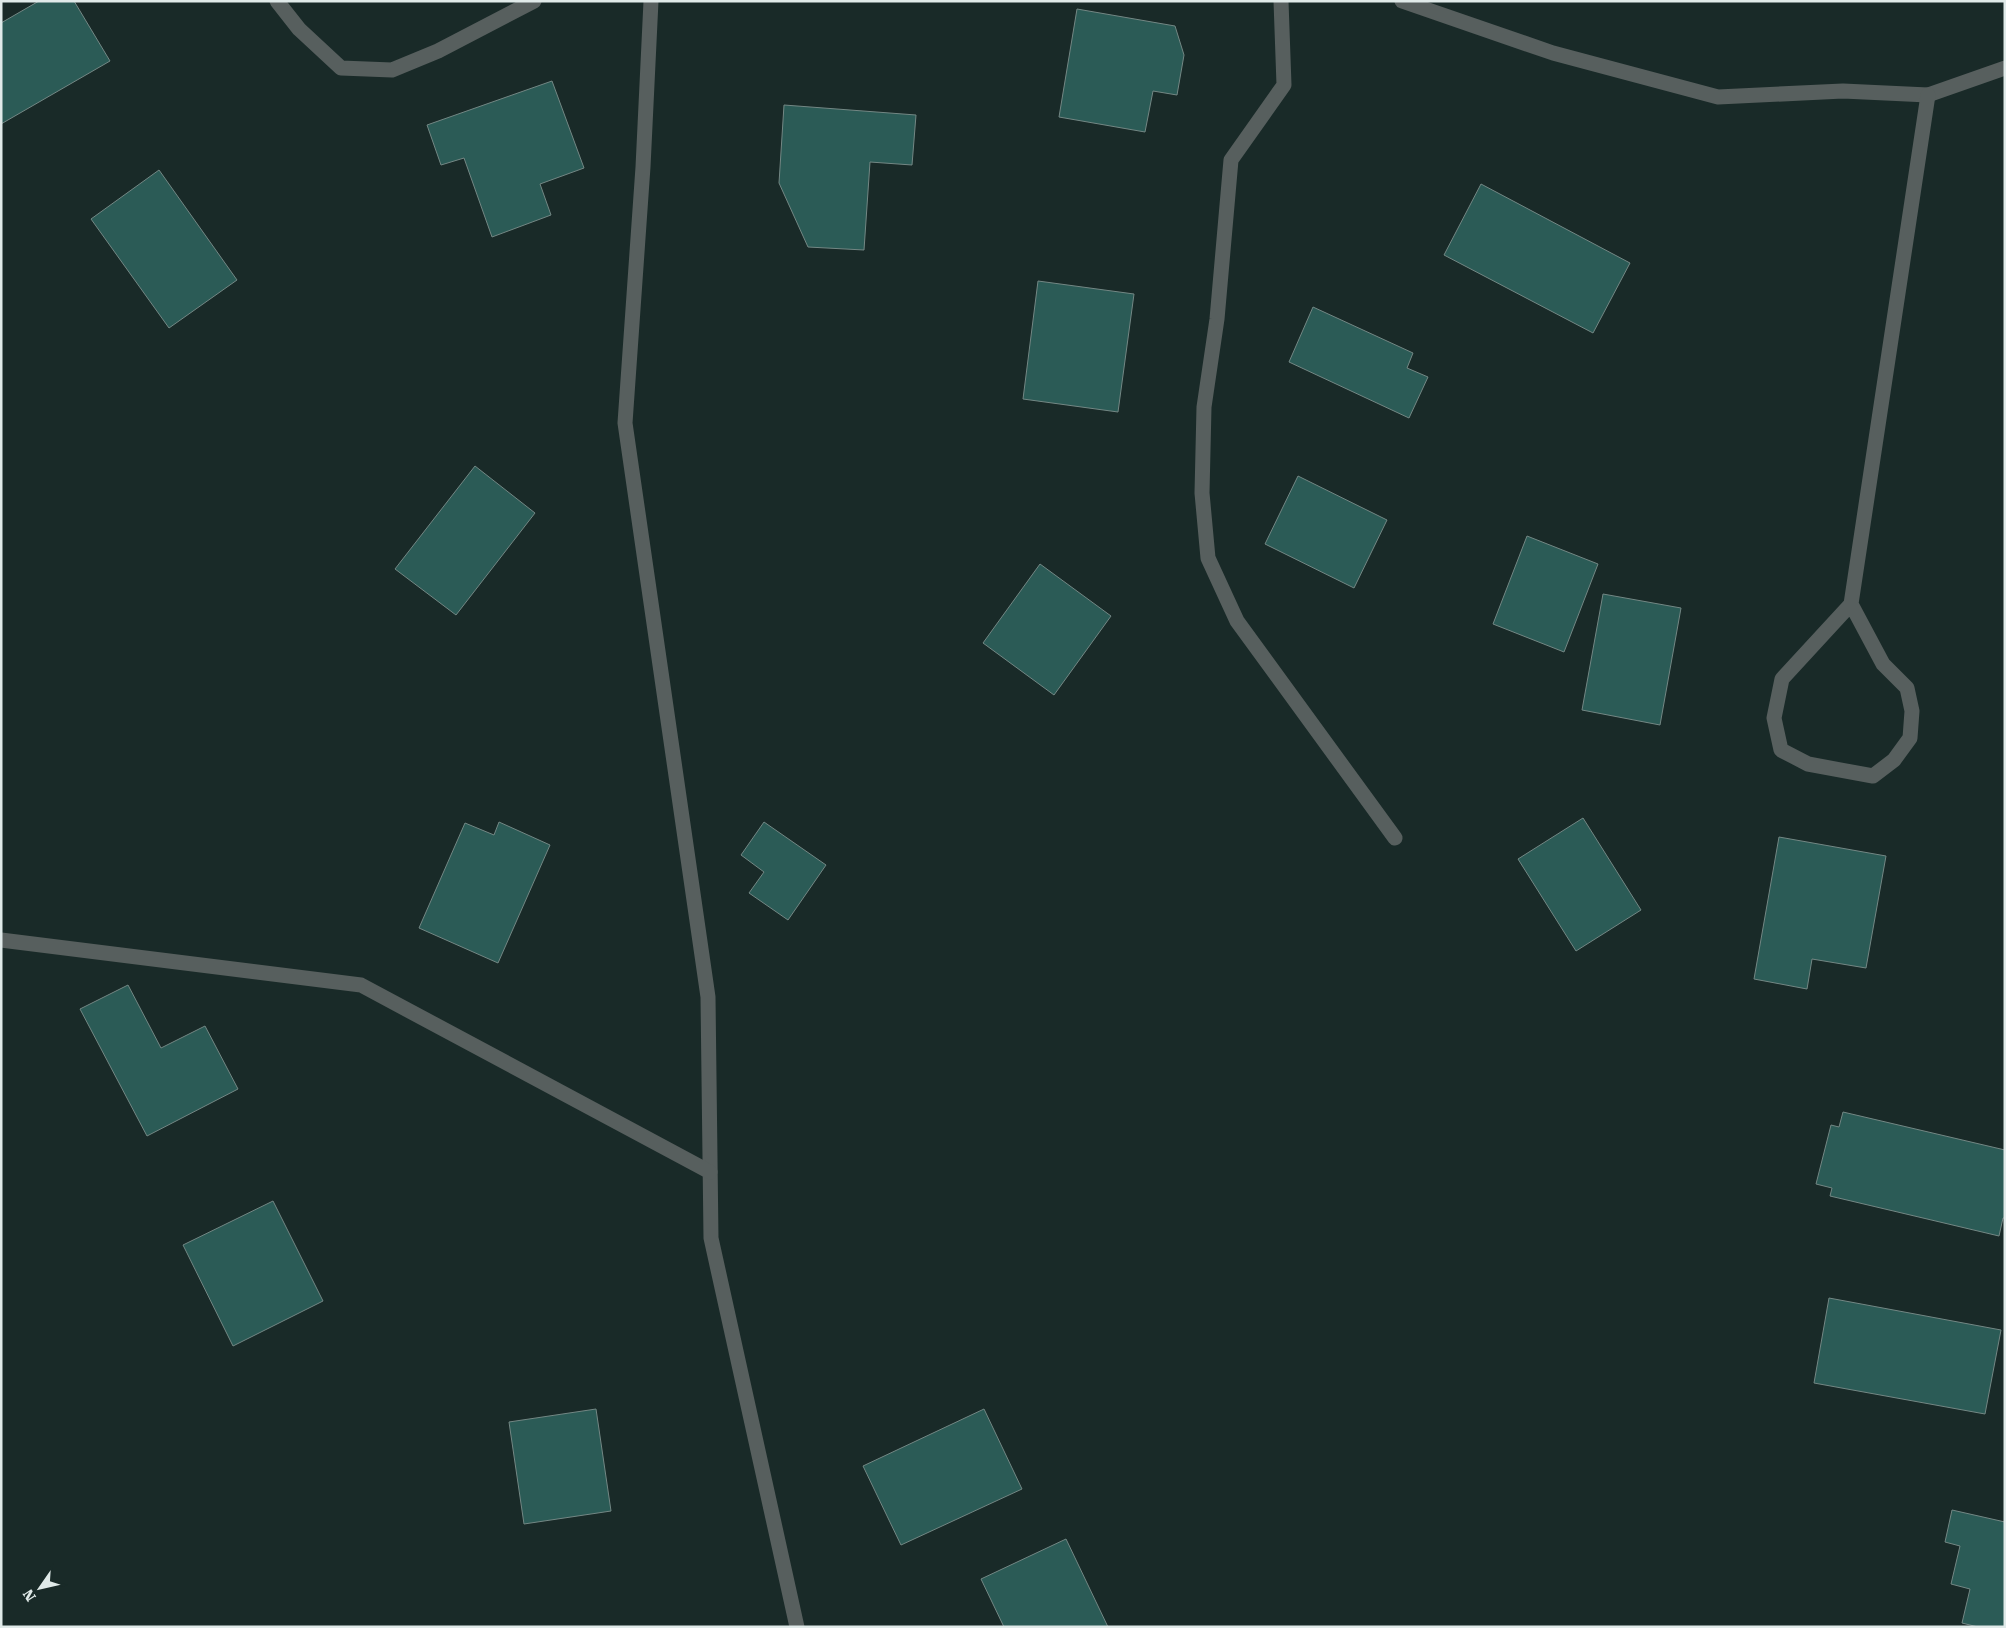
<svg xmlns="http://www.w3.org/2000/svg" width="2006" height="1628" font-family="'Roboto Serif',serif">
  <style>
    .building { fill: #2b5b56; stroke: #738784 }
    .lines { fill: none; stroke-linecap: round; stroke-linejoin: round }
    .minor { stroke: #575f5e; stroke-width: 15 }
  </style>
  <rect width="100%" height="100%" fill="#192a28"/>
  <g class="building">
    <polygon points="39,1 74,1 110,61 1,124 1,23"/>
    <polygon points="1077,9 1175,26 1184,55 1177,95 1153,91 1145,132 1059,117"/>
    <polygon points="552,81 584,168 540,184 551,215 492,237 464,158 441,165 427,125"/>
    <polygon points="784,105 916,115 912,165 870,162 864,250 808,247 779,183"/>
    <polygon points="159,170 237,280 169,328 91,219"/>
    <polygon points="1481,184 1630,263 1593,333 1444,255"/>
    <polygon points="1038,281 1134,294 1118,412 1023,399"/>
    <polygon points="1313,307 1413,353 1407,368 1428,377 1409,418 1289,362"/>
    <polygon points="475,466 535,513 456,615 395,569"/>
    <polygon points="1298,476 1387,520 1354,588 1265,544"/>
    <polygon points="1527,536 1598,564 1564,652 1493,624"/>
    <polygon points="1040,564 1111,616 1054,695 983,643"/>
    <polygon points="1603,594 1681,608 1660,725 1582,710"/>
    <polygon points="1583,818 1641,910 1576,951 1518,859"/>
    <polygon points="499,822 550,845 498,963 419,928 465,823 494,835"/>
    <polygon points="764,822 826,865 788,920 749,893 764,872 741,855"/>
    <polygon points="1779,837 1886,856 1866,968 1812,959 1807,989 1754,979"/>
    <polygon points="128,985 161,1048 205,1026 238,1089 147,1136 80,1009"/>
    <polygon points="1843,1112 2005,1150 2005,1218 2003,1218 1999,1236 1830,1196 1832,1188 1816,1184 1831,1125 1839,1127"/>
    <polygon points="273,1201 323,1301 233,1346 183,1245"/>
    <polygon points="1829,1298 2001,1330 1985,1414 1814,1383"/>
    <polygon points="596,1409 611,1511 524,1524 509,1422"/>
    <polygon points="984,1409 1022,1489 901,1545 863,1466"/>
    <polygon points="1952,1510 2005,1522 2005,1627 1978,1627 1962,1623 1970,1589 1951,1584 1960,1546 1945,1542"/>
    <polygon points="1066,1539 1108,1627 1004,1627 981,1579"/>
  </g>
  <g class="lines">
    <g class="minor">
      <polyline points="277,1 299,29 341,68 392,70 438,51 534,1"/>
      <polyline points="651,1 643,167 625,423 708,997 711,1238 797,1627"/>
      <polyline points="1281,1 1284,85 1231,160 1217,319 1204,407 1202,493 1208,558 1237,621 1395,838"/>
      <polyline points="1402,1 1553,53 1718,97 1843,91 1928,95 2005,68"/>
      <polyline points="1851,604 1782,679 1774,718 1781,750 1808,764 1873,776 1894,760 1910,738 1912,711 1907,688 1883,664 1851,604 1928,95"/>
      <polyline points="1,940 361,985 710,1172"/>
    </g>
  </g>
  <rect width="2006" height="1628" fill="none" stroke="#e0eae9" stroke-width="5"/>
  <g transform="translate(40 1588) rotate(236)" stroke="#192a28" stroke-width="4" paint-order="stroke">
  <path d="M0-4L9 19L0 12L-9 19Z" fill="#e0eae9"/>
  <text y="-8" font-size="14" font-weight="bold" text-anchor="middle" fill="#e0eae9">N</text>
  </g>
</svg>
